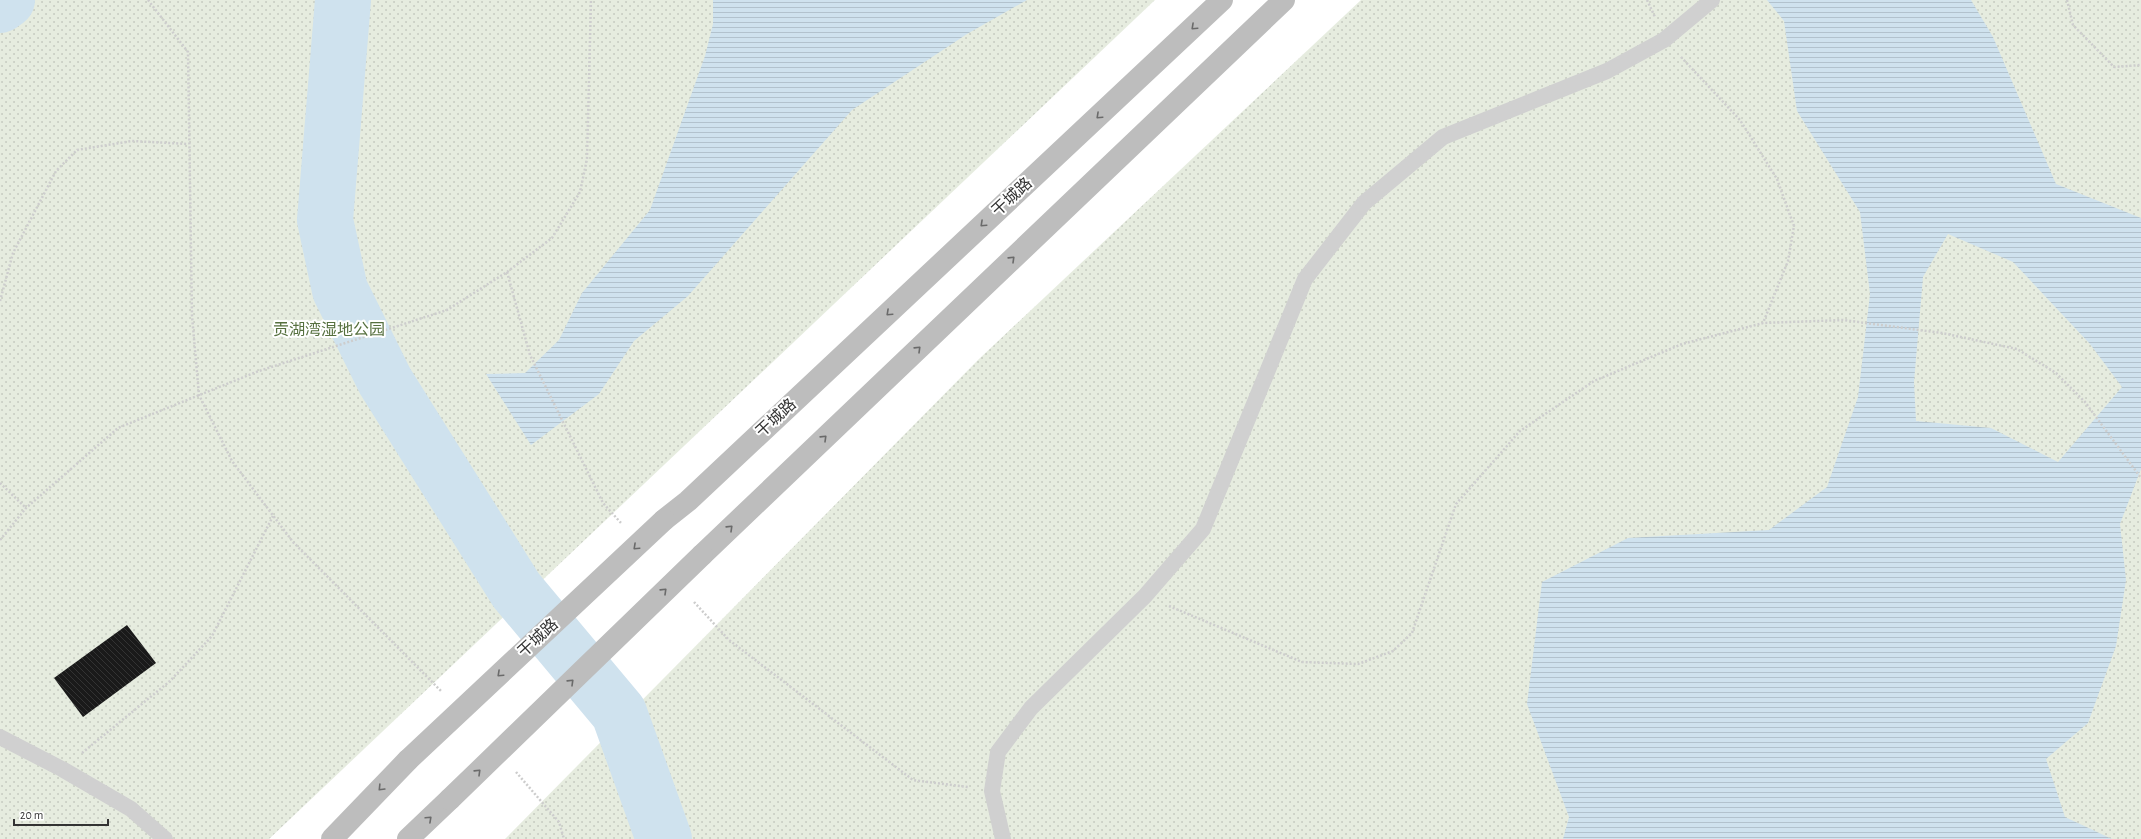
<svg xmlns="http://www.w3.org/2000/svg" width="2141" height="839" font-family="'Alegreya Sans','Noto Sans SC',sans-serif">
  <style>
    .green { fill: url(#green-dots) }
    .water { fill: url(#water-rules); fill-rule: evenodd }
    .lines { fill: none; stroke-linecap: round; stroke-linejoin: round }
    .river { stroke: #cfe2ee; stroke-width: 56 }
    .building { fill: url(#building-back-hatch) }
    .path { stroke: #cdcdcd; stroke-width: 2.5; stroke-dasharray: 2 2; stroke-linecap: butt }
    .lane { stroke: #d0d0d0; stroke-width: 16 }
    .secondary { stroke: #bdbdbd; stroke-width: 22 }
    .secondary-bridge { stroke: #bdbdbd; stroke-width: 22 }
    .oneway { stroke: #6a6a6a }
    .labels { text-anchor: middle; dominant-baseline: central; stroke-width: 4; stroke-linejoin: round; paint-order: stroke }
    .street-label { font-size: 16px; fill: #333; stroke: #fff }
    .park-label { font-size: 16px; fill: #56703f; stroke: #fff }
  </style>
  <defs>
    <pattern id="green-dots" width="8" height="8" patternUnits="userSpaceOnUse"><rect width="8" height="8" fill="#e6ecdf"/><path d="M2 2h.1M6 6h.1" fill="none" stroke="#c6cbc0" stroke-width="1.8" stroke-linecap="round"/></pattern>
    <pattern id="water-rules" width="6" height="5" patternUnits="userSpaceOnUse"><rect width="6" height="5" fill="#cfe2ee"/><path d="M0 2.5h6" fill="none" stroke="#b2c2cd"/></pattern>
    <pattern id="building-back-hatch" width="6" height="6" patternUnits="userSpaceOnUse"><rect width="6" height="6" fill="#1a1a1a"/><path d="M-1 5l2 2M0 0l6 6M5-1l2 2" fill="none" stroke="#333"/></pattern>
  </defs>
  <rect width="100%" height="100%" fill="#fff"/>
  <g class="green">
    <polygon points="0,0 1155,0 269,839 0,839"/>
    <polygon points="1361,0 2141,0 2141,839 505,839 979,359"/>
  </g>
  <g class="water">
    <polygon points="713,0 1027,0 967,34 852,110 688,296 634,341 599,394 531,445 486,374 525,373 559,340 582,293 650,210 705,56 713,24"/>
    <path d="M 1767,0 L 1971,0 L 1993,37 L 2056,184 L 2141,218 L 2141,469 L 2120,524 L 2126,580 L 2116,646 L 2088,723 L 2046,759 L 2065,817 L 2112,839 L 1563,839 L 1569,817 L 1527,704 L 1542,582 L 1628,538 L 1769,530 L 1827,487 L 1858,397 L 1870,294 L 1860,212 L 1797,111 L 1784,21 ZM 1948,234 L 2013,262 L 2090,344 L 2122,387 L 2058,462 L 1991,428 L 1916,421 L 1914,382 L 1923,277 Z"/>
  </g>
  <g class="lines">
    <g class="river">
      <polyline points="343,0 325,220 340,290 385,381 516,590 619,713 664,839"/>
      <polyline points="0,5 7,0"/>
    </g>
  </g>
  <polygon class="building" points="127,625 156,663 83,717 54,678"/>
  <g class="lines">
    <g class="path">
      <polyline points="148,0 188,52 192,316 199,395 232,461 293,542 442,692"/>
      <polyline points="1647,0 1655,17"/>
      <polyline points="2067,0 2073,25 2114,67 2141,65"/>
      <polyline points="1681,57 1740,120 1777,179 1794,226 1788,261 1763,323"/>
      <polyline points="507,272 530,355 603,503 621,523"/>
      <polyline points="0,301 13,253 56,171 77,150 132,141 188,144"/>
      <polyline points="0,483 26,508"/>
      <polyline points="0,540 26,508 118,428 259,371 447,310 507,272 552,238 580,192 587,159 591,0"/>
      <polyline points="694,602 729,640 913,780 968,787"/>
      <polyline points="1169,606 1302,662 1358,664 1393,651 1412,633 1456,504 1520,431 1594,381 1682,344 1763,323 1843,320 1942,333 2017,349 2056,373 2085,402 2141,478"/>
      <polyline points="82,753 170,681 212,636 273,516"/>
      <polyline points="516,772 559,822 564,839"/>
    </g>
    <g class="lane">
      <polyline points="0,737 62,769 131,809 165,839"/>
      <polyline points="1003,839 992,791 998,752 1031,708 1145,596 1203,529 1305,279 1364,203 1443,137 1607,71 1664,40 1712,0"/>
    </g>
    <g class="secondary">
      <polyline points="664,520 688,501 1222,0"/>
      <polyline points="702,555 1284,0"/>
      <polyline points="332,839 408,760"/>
      <polyline points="408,839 450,799"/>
    </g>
    <g class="secondary-bridge">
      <polyline points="408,760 664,520"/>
      <polyline points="450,799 702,555"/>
    </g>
  </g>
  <defs><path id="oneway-chevron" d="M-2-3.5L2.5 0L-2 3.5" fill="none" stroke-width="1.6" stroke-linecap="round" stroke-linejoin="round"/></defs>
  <g class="oneway">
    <use href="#oneway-chevron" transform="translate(1194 27) rotate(137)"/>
    <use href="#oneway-chevron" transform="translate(1099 116) rotate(137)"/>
    <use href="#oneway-chevron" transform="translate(983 224) rotate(137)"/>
    <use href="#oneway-chevron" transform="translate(1012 259) rotate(-44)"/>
    <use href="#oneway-chevron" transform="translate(889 313) rotate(137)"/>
    <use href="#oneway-chevron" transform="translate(918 349) rotate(-44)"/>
    <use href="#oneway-chevron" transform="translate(824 438) rotate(-44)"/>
    <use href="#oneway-chevron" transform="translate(730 528) rotate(-44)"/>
    <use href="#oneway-chevron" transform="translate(636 547) rotate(137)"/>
    <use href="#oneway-chevron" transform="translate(664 591) rotate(-44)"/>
    <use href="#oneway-chevron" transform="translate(500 674) rotate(137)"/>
    <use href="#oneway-chevron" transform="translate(571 682) rotate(-44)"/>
    <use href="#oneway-chevron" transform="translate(478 772) rotate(-44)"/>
    <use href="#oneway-chevron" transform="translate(381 788) rotate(134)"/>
    <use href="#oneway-chevron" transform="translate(429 819) rotate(-43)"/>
  </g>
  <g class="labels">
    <g class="street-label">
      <text transform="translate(1012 197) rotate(-43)">干城路</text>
      <text transform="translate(776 418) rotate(-43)">干城路</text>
      <text transform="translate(538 638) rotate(-43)">干城路</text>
    </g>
    <g class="park-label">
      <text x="329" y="330">贡湖湾湿地公园</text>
    </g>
  </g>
  <path d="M14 819v6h94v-6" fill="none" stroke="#333333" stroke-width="2"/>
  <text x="20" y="819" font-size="12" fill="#333333" stroke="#ffffff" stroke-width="3" paint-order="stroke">20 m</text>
</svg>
